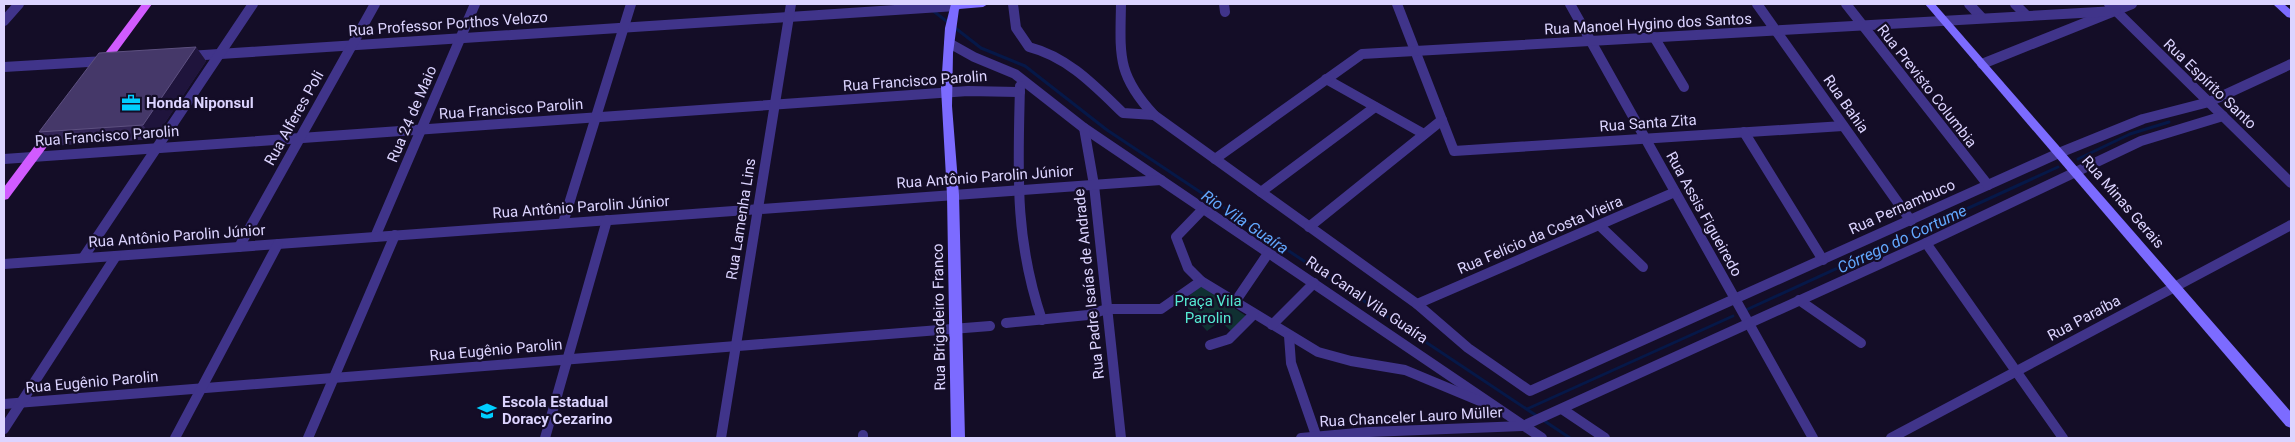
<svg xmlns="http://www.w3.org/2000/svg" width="2295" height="442" font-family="Roboto,sans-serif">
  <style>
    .green { fill: #103032 }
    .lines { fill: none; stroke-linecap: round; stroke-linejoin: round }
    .stream { stroke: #061848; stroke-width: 3 }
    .street { stroke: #40348a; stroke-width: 10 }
    .secondary { fill: #7c6bff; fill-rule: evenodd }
    .primary { fill: #d15bff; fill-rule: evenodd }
    .wall { fill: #332557 }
    .shaded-wall { fill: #1f143c }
    .building { fill: #453869; stroke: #5d5080 }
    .labels { text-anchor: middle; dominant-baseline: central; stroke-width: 4.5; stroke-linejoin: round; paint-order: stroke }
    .street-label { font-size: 15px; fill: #dcd4ff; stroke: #140d27 }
    .poi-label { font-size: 15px; font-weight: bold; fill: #dcd4ff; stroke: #140d27; text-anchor: start }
    .park-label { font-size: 15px; fill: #55e9d2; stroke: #140d27 }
    .water-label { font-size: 16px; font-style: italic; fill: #62a8ff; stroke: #140d27 }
  </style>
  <rect width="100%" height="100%" fill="#140d27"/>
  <polygon class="green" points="1201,286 1246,316 1231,331 1220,321 1207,331 1191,313 1183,301"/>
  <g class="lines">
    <g class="stream">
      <polyline points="932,10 949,23"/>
      <polyline points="954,27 981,48 1025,66 1107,130 1570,438"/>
      <polyline points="2078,159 2130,134 2169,122"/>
      <polyline points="1746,310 2058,167"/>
      <polyline points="1527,409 1733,316"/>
    </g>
    <g class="street">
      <path d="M 1013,4 L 1016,28 L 1029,47 C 1068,57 1095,86 1123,113 L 1154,115 L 1417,304 L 1468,348 L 1530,391 L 2059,153 L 2143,119 L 2209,102 L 2291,64"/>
      <path d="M 1121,4 C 1120,56 1117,75 1154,115"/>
      <polyline points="1224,4 1225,12"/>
      <polyline points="1397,4 1454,151 1843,126"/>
      <polyline points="1570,4 1813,438"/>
      <polyline points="1757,4 1911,221"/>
      <polyline points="1846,4 1988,185"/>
      <polyline points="1969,4 1982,18"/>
      <polyline points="2015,4 2027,16"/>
      <polyline points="2109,4 2291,183"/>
      <polyline points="4,21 19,4"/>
      <polyline points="1654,37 1684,87"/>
      <polyline points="949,43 974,57 1015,74 1084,128 1542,438"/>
      <polyline points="189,56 956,6"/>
      <polyline points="1982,64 2132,4"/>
      <polyline points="4,67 105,61"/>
      <polyline points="1326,79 1424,134"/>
      <path d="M 1020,86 C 1018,171 1014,238 1042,320"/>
      <polyline points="1084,128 1094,185 1121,438"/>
      <polyline points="1744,132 1823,260"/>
      <polyline points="4,159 968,91 1020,92"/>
      <polyline points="1215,159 1362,54 2116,11"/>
      <polyline points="1261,192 1375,107"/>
      <polyline points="1204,208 1176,237 1188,268 1201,281 1318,352 1351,361 1405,370 1482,402"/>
      <polyline points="563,223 631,4"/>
      <polyline points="1600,226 1643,267"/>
      <polyline points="1309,227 1442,120"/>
      <polyline points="375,237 475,4"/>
      <polyline points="1926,243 2063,438"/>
      <polyline points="239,247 375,4"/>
      <polyline points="83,258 253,4"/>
      <polyline points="4,264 1161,180"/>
      <polyline points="1799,300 1861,343"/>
      <polyline points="1235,302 1269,252"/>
      <polyline points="1417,304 1675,192"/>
      <polyline points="1006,323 1088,315 1107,309 1161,309 1201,281"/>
      <polyline points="1272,325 1314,283"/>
      <polyline points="1289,336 1291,363 1317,438"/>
      <polyline points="1210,345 1229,339 1254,314"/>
      <polyline points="4,404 990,326"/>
      <polyline points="1562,409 1605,438"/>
      <polyline points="4,429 116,256"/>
      <polyline points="863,435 863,438"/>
      <polyline points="175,438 278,244"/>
      <polyline points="308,438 395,235"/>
      <polyline points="545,438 607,220"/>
      <polyline points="721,438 791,4"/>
      <polyline points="1301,438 1369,432 1523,426 1926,243 2141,141 2223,116"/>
      <polyline points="1891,438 2291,225"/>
    </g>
    <g class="secondary">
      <polygon points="951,4 988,4 983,7 959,9 953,53 952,106 959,195 965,438 951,438 947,195 941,88 945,28"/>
      <polygon points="1925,4 1935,4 2291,412 2291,428 2286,426"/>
      <polygon points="2273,4 2284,4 2291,10 2291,18 2287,17"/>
    </g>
    <g class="primary">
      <polygon points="142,4 152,4 105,68 97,68 95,66 97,64"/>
      <polygon points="56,122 62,126 60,129 8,199 4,200 4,187 52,123"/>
    </g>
  </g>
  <polygon class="wall" points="196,47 206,61 154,139 51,146 39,132"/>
  <polygon class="shaded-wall" points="196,47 206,61 154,139 143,125"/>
  <polygon class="building" points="196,47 143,125 39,132 99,53"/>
  <defs>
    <g id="office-bare" transform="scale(1.5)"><path d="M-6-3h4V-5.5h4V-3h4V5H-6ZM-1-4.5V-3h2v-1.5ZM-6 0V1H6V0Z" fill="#00ceff" stroke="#140d27" stroke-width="2.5" paint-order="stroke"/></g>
    <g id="school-bare" transform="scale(1.5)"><path d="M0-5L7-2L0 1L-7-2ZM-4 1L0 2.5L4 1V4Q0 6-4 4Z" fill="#00ceff" stroke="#140d27" stroke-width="2.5" paint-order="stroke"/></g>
  </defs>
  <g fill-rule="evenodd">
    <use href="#office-bare" x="131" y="103"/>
    <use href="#school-bare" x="487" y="411"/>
  </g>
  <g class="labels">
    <g class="street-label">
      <text transform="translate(448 24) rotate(-4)">Rua Professor Porthos Velozo</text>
      <text transform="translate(1648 24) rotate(-3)">Rua Manoel Hygino dos Santos</text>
      <text transform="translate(915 81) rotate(-4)">Rua Francisco Parolin</text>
      <text transform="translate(2210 84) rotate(44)">Rua Espírito Santo</text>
      <text transform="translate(1927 86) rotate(52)">Rua Previsto Columbia</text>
      <text transform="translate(1846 104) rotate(55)">Rua Bahia</text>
      <text transform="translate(511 109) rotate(-4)">Rua Francisco Parolin</text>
      <text transform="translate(412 114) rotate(-67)">Rua 24 de Maio</text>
      <text transform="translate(294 118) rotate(-61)">Rua Alferes Poli</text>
      <text transform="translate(1648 123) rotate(-4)">Rua Santa Zita</text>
      <text transform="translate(107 136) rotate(-4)">Rua Francisco Parolin</text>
      <text transform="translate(985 177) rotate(-4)">Rua Antônio Parolin Júnior</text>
      <text transform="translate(2123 202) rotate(49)">Rua Minas Gerais</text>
      <text transform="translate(581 207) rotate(-4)">Rua Antônio Parolin Júnior</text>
      <text transform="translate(1902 207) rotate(-24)">Rua Pernambuco</text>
      <text transform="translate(1704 214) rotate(61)">Rua Assis Figueiredo</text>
      <text transform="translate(741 219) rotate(-81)">Rua Lamenha Lins</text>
      <text transform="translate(1540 235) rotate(-23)">Rua Felício da Costa Vieira</text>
      <text transform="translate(177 236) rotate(-4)">Rua Antônio Parolin Júnior</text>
      <text transform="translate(1089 284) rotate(-96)">Rua Padre Isaías de Andrade</text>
      <text transform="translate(1367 300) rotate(34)">Rua Canal Vila Guaíra</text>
      <text transform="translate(939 317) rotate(-91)">Rua Brigadeiro Franco</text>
      <text transform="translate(2084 318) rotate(-28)">Rua Paraíba</text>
      <text transform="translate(496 350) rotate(-5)">Rua Eugênio Parolin</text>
      <text transform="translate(92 382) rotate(-5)">Rua Eugênio Parolin</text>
      <text transform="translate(1411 417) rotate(-3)">Rua Chanceler Lauro Müller</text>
    </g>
    <g class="poi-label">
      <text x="146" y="103">Honda Niponsul</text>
      <text x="502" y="402">Escola Estadual<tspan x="502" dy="17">Doracy Cezarino</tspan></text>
    </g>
    <g class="park-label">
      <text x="1208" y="301">Praça Vila<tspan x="1208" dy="17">Parolin</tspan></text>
    </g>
    <g class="water-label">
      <text transform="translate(1245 222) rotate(34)">Rio Vila Guaíra</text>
      <text transform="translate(1902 239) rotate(-25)">Córrego do Cortume</text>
    </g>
  </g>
  <rect width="2295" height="442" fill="none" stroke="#dcd4ff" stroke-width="10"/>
</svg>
